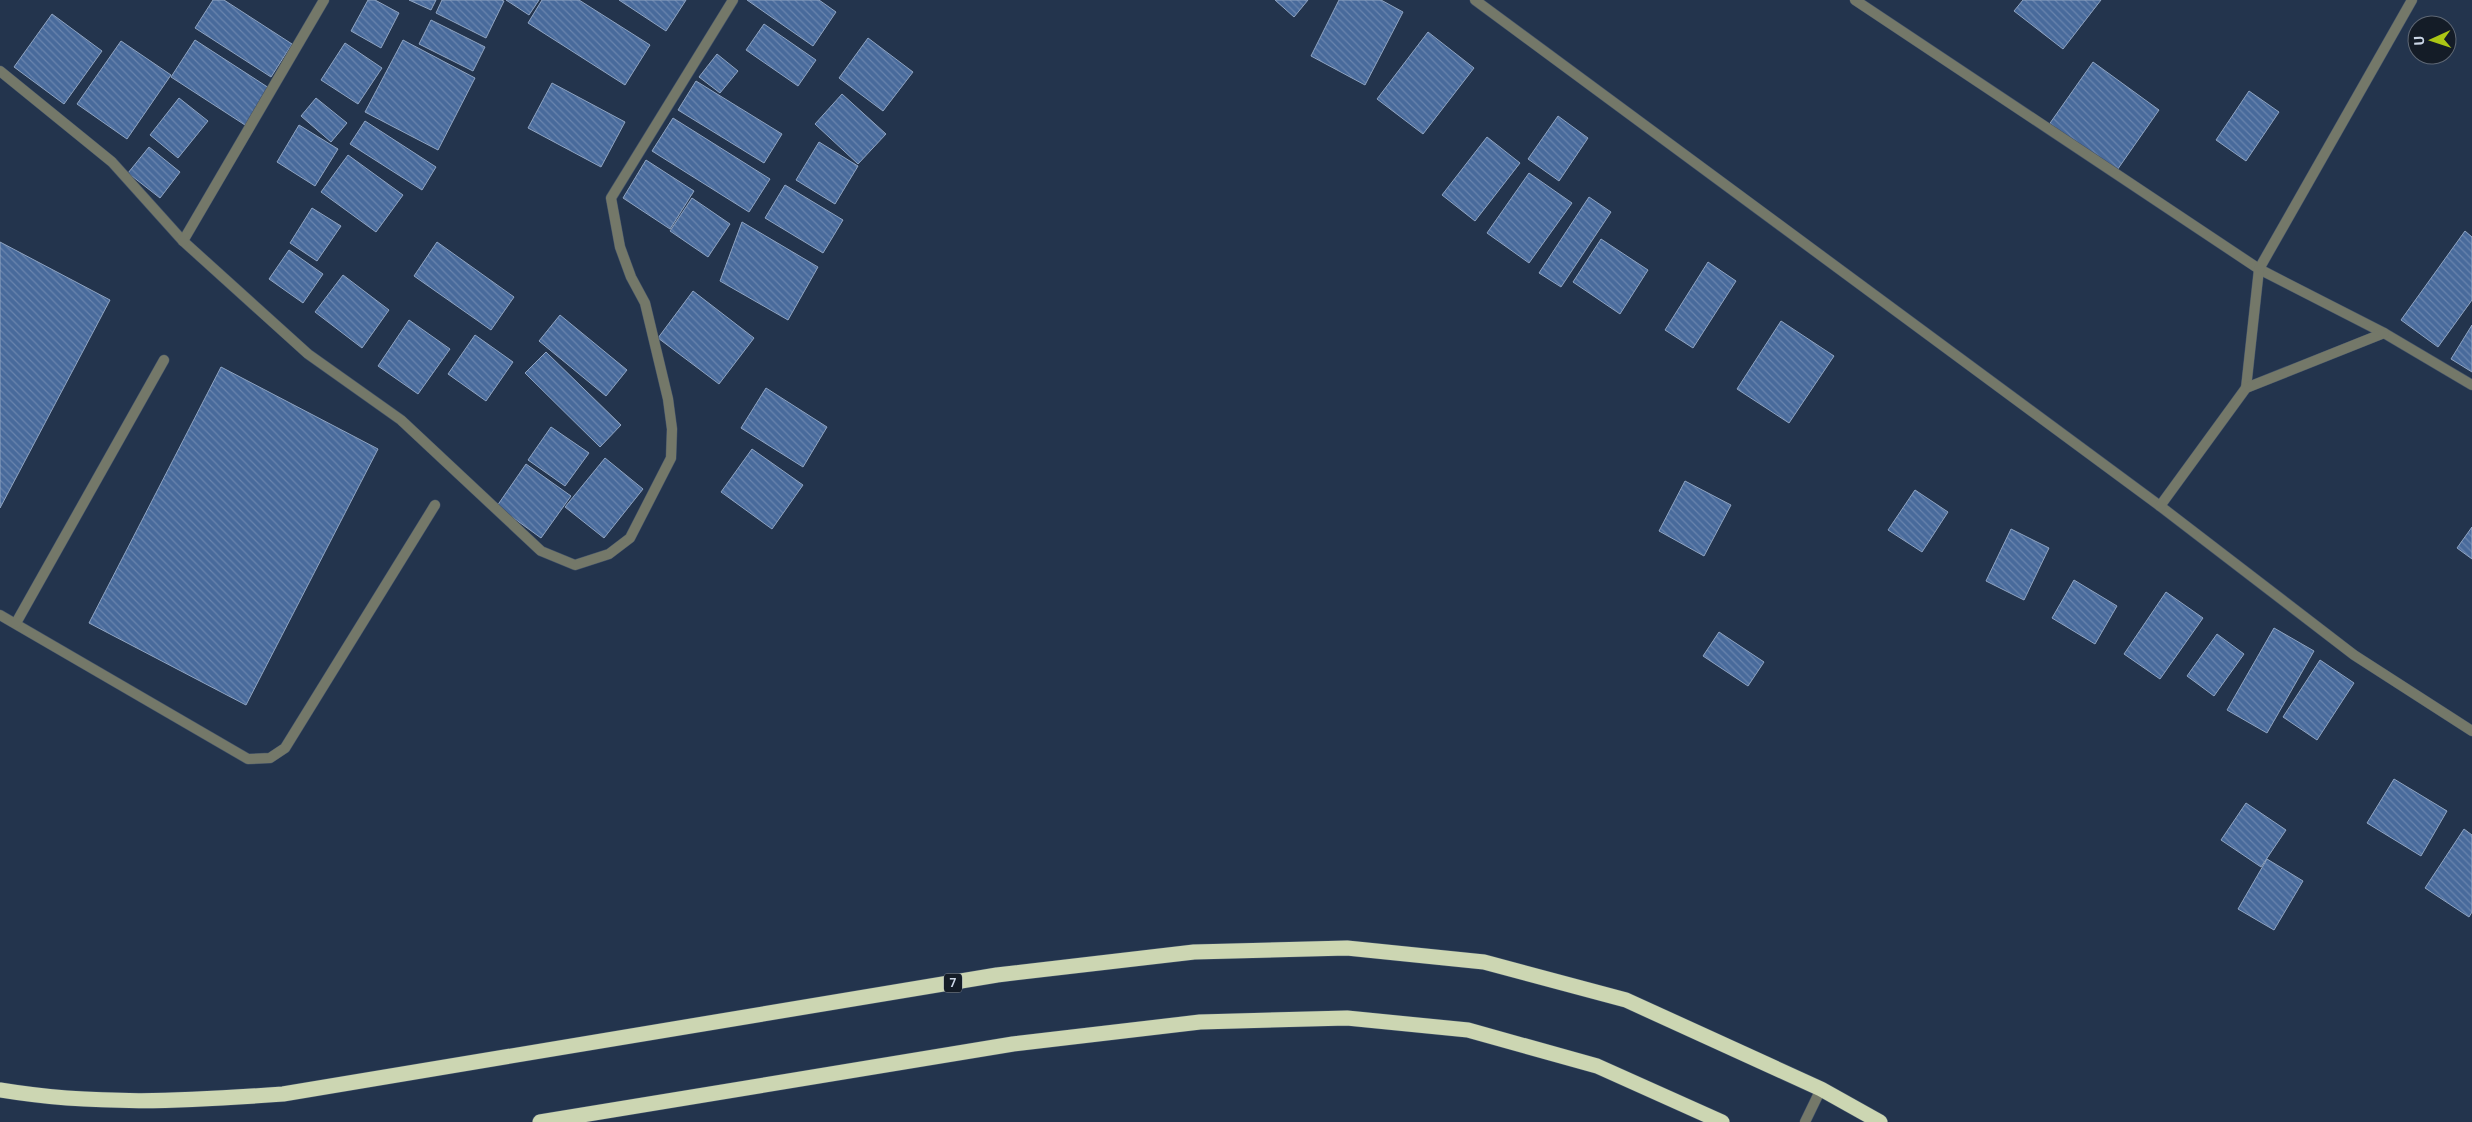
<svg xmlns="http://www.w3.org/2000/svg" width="2472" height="1122" font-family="Roboto,sans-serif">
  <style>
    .building { fill: url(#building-back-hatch); stroke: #8fa4c2 }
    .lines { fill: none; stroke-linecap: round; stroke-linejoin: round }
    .lane-casing { stroke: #415169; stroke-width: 11 }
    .street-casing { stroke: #415169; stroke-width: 11 }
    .highway-casing { stroke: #415169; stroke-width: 16 }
    .lane { stroke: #747869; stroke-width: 10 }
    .street { stroke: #747869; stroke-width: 10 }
    .highway { stroke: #ccd6b2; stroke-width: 15 }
    .labels { text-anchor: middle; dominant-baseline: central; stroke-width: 5; stroke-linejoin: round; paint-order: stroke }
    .shield { fill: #141c27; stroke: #959fad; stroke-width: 1 }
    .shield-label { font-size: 12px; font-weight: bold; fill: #ccd7e7 }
  </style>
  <defs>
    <pattern id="building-back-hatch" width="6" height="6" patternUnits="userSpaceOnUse" patternTransform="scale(1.25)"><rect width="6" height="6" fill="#486a9b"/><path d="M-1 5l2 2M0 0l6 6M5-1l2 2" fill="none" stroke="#6a85ae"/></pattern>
  </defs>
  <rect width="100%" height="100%" fill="#23344d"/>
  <g class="building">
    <polygon points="213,0 224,0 292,44 271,77 195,28"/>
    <polygon points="368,0 375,0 399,13 381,48 351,31"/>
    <polygon points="409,0 436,0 431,10"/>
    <polygon points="442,0 501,0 504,1 486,38 436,13"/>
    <polygon points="506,0 539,0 529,15"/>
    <polygon points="542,0 579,0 650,45 625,85 528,23"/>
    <polygon points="619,0 686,0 666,31"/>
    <polygon points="747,0 819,0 836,12 813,46"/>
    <polygon points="1275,0 1308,0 1294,17"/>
    <polygon points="1339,0 1381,0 1403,12 1365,85 1311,56"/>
    <polygon points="2023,0 2101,0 2063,49 2014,11"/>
    <polygon points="52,14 102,51 64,104 14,67"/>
    <polygon points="431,20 485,47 473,71 419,44"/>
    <polygon points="764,24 816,60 798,86 746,50"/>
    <polygon points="1428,32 1474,68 1423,134 1377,99"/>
    <polygon points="868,38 913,72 883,111 839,78"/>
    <polygon points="195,40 269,88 245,125 171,77"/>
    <polygon points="403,40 475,78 438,150 365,112"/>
    <polygon points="121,41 171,75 127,139 77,104"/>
    <polygon points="345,43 382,68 358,104 321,80"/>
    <polygon points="717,54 738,71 720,93 699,77"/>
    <polygon points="2093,62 2159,110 2115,173 2048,126"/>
    <polygon points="696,81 782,134 764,163 678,110"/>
    <polygon points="552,83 625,122 601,167 528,128"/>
    <polygon points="2249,91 2279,112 2246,161 2216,140"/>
    <polygon points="842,94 886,134 858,164 815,124"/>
    <polygon points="179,98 208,121 178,158 150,135"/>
    <polygon points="316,98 347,123 331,142 301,116"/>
    <polygon points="1558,116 1588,138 1559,181 1528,159"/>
    <polygon points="673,118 770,179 749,212 652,151"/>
    <polygon points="365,121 436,167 422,190 350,144"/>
    <polygon points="299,125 338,149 315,186 277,162"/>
    <polygon points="1487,137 1520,163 1475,221 1442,195"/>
    <polygon points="819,142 858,166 835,204 796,180"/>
    <polygon points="149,147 180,172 160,198 128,173"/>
    <polygon points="348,155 403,195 376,232 321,192"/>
    <polygon points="646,160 694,191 670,229 623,198"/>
    <polygon points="1529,173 1572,203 1529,263 1487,233"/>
    <polygon points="785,185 843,220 823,253 765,218"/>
    <polygon points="1589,197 1611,212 1561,287 1539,273"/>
    <polygon points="692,198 730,224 708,257 670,231"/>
    <polygon points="312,208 341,226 317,261 290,243"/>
    <polygon points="742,222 818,267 788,320 720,281"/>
    <polygon points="2465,231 2472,237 2472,300 2438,347 2401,320"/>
    <polygon points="1601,239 1648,270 1620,314 1573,282"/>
    <polygon points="0,242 110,300 0,508"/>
    <polygon points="437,242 514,297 491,330 414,276"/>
    <polygon points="289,250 323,274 303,303 269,279"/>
    <polygon points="1708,262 1736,281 1693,348 1665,330"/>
    <polygon points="343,275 389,310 362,348 315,312"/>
    <polygon points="693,291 754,338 719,384 658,338"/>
    <polygon points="560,315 627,370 606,396 539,341"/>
    <polygon points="409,320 450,349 418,394 378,366"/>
    <polygon points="1781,321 1834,356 1789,423 1737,389"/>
    <polygon points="2472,325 2472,372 2451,359"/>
    <polygon points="475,335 513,362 486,401 448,374"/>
    <polygon points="546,352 621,425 600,447 525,373"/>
    <polygon points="221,367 378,449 246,705 89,623"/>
    <polygon points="766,388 827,427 803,467 741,428"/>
    <polygon points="551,427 589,453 565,486 528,460"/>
    <polygon points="752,449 803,485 772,529 721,492"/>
    <polygon points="605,458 643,489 604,538 565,507"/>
    <polygon points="526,464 571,496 541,538 497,506"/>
    <polygon points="1685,481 1731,505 1704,556 1659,531"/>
    <polygon points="1915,490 1948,512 1922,552 1888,530"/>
    <polygon points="2472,527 2472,559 2457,548"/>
    <polygon points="2011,529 2049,548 2024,600 1986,581"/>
    <polygon points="2074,580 2117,606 2095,644 2052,618"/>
    <polygon points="2166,592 2203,618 2160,679 2124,654"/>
    <polygon points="2274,628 2314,651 2267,733 2227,710"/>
    <polygon points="1719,632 1764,662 1748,686 1703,656"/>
    <polygon points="2217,634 2244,654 2214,696 2187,676"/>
    <polygon points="2320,660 2354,683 2317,740 2283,717"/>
    <polygon points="2394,779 2447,811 2421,856 2367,823"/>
    <polygon points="2246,803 2286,830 2261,867 2221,840"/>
    <polygon points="2464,829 2472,835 2472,912 2469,917 2425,888"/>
    <polygon points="2267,859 2303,881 2274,930 2238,909"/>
  </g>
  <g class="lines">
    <g class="lane-casing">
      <g id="lane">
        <polyline points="0,615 248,759 270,758 285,748 435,505"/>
        <polyline points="16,623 164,360"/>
      </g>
    </g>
    <g class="street-casing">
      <g id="street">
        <polyline points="1475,0 2160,506 2354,655 2472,731"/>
        <polyline points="1855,0 2259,269 2384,333 2472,385"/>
        <polyline points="0,71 112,162 183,241 308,354 401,420 541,551 575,565 609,554 630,538 671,458 672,429 668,399 645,303 631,277 620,247 611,198 733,0"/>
        <polyline points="183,241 324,0"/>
        <polyline points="2246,388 2259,269 2412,0"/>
        <polyline points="2160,506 2246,388 2384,333"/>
        <polyline points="1805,1122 1821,1089"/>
      </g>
    </g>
    <g class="highway-casing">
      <g id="highway">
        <path d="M 0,1090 C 96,1106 187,1101 283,1094 L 997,975 L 1194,952 L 1347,948 L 1484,962 L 1626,1000 L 1821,1089 L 1880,1122"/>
        <polyline points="540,1122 1013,1044 1200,1022 1347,1018 1468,1030 1597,1066 1722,1122"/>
      </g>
    </g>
    <use href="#lane" class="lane"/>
    <use href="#street" class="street"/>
    <use href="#highway" class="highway"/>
  </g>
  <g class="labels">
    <rect class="shield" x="944" y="973.5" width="18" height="19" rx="4"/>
    <g class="shield-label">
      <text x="953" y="983">7</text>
    </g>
  </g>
  <g transform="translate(2432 40) rotate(267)"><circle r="24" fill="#141c27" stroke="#5e6774"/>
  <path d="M0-4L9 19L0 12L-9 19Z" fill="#abc615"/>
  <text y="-8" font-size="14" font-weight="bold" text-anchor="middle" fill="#ccd7e7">U</text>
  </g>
</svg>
